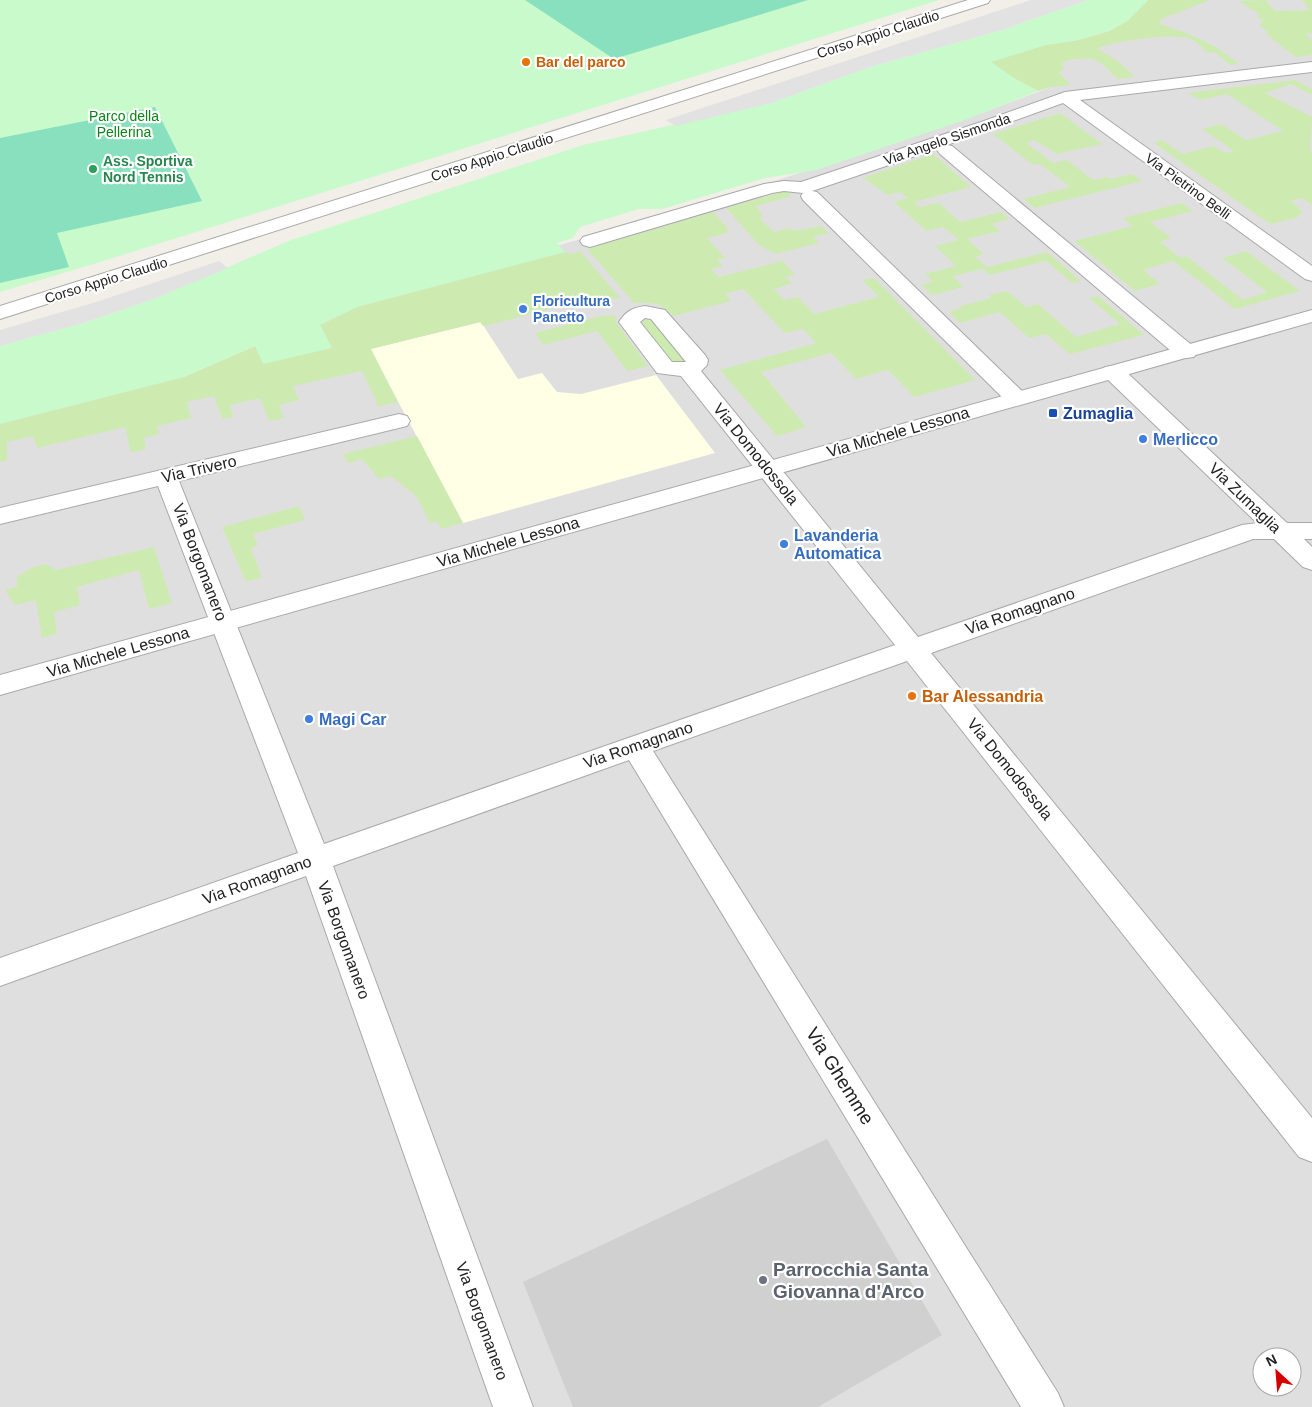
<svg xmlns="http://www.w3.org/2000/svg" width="1312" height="1407" font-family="Arial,sans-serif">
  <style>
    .residential { fill: #e0dfdf; fill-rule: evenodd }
    .education { fill: #ffffe5 }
    .religious { fill: #d0d0d0 }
    .grass { fill: #cdebb0 }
    .park { fill: #c8facc }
    .pitch { fill: #88e0be }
    .parking { fill: #e2e2e2 }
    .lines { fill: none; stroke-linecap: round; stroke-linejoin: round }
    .minor-casing { stroke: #a9a9a9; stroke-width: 2 }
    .tertiary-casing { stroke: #a9a9a9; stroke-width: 2 }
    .minor { fill: #fff; fill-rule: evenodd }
    .tertiary { fill: #fff; fill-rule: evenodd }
    .food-dot { fill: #e8710a; stroke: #fff; stroke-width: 2 }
    .leisure-dot { fill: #2e9e5b; stroke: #fff; stroke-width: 2 }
    .shop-dot { fill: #3f7fe0; stroke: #fff; stroke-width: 2 }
    .transit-dot { fill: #1a4fb4; stroke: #fff; stroke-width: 2 }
    .worship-dot { fill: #6b7280; stroke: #fff; stroke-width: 2 }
    .labels { text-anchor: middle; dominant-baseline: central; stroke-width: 4.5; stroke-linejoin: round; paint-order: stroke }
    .far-street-label { font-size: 14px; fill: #222; stroke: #fff }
    .far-food-label { font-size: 14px; font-weight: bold; fill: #c56008; stroke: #fff; text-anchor: start }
    .far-park-label { font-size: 14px; fill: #0c8416; stroke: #fff }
    .far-leisure-label { font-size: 14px; font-weight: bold; fill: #27864d; stroke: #fff; text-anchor: start }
    .far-shop-label { font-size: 14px; font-weight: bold; fill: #366cbe; stroke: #fff; text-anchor: start }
    .transit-label { font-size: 16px; font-weight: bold; fill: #164399; stroke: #fff; text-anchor: start }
    .street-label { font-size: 16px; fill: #222; stroke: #fff }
    .shop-label { font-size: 16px; font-weight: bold; fill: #366cbe; stroke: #fff; text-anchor: start }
    .food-label { font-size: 16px; font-weight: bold; fill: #c56008; stroke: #fff; text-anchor: start }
    .near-street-label { font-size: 19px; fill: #222; stroke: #fff }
    .near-worship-label { font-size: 19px; font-weight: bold; fill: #5b616d; stroke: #fff; text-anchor: start }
  </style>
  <rect width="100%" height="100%" fill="#f2efe9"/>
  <path class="residential" d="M 1205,0 L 1312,0 L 1312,1407 L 0,1407 L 0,418 L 184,377 L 367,301 L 729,196 L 985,112 L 1051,87 L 1063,57 ZM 1262,1357 L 1292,1357 L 1292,1387 L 1262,1387 Z"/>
  <polygon class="education" points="481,322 518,379 542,373 557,392 581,394 656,375 715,453 463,523 370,349"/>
  <polygon class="religious" points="827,1139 942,1335 818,1407 573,1407 523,1282"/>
  <g class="grass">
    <path d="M 1148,0 L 1210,0 L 1161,19 L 1160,24 C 1193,35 1212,42 1239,64 L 1230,65 L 1215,52 L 1208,53 C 1204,49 1198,43 1193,40 C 1175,31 1115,42 1097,48 L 1119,62 L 1135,77 L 1118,79 C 1102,64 1099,56 1076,59 C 1070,60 1066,60 1061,64 L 1064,69 L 1059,73 L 1071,85 L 1051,87 L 1038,91 L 1015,79 L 990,62 L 1045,45 L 1078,40 L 1109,31 L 1127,21 Z"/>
    <polygon points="1265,0 1275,11 1310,10 1302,0 1312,0 1312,33 1305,34 1312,40 1312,55 1296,57 1267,35 1268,32 1259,25 1264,20 1256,17 1260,15 1239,1"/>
    <polygon points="1295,80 1312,89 1312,95 1291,84 1265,93 1312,117 1310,150 1312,153 1312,205 1302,198 1291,201 1303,212 1296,218 1270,224 1154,143 1162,140 1182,154 1213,146 1225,153 1234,151 1202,129 1221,124 1246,140 1283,131 1227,94 1201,100 1188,93"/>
    <polygon points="1060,113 1102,144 1057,154 1034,140 1026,143 1053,163 1067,160 1093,180 1107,177 1111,179 1132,174 1142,181 1035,208 1023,199 1070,187 1040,164 1033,165 993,134"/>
    <polygon points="933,154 971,187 914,202 919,207 939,203 960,222 1001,212 1009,219 992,224 1001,231 967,239 984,254 975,257 987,267 1047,252 1081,281 1072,283 1046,261 990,275 983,269 953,276 963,287 932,295 921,285 933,282 925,274 956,266 935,246 959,240 943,227 926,231 894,202 908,198 900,192 888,195 863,178"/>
    <polygon points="786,191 792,196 756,206 763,216 759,218 774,232 791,228 794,231 821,226 829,233 813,237 819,243 775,254 759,245 726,208"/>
    <polygon points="1182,203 1193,211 1150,222 1171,238 1160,242 1181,258 1186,256 1243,300 1267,292 1222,258 1246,251 1300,291 1235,309 1173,261 1143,270 1160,284 1135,291 1074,241 1133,226 1123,218"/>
    <path d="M 713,212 L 729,230 L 726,233 L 707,238 L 725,258 L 717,260 L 723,266 L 711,269 L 719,277 L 783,261 L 795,275 L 785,277 L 792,283 L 774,289 L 784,300 L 798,297 L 814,314 L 879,297 L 862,280 L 874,278 L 975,380 L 914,397 L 888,370 L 856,379 L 831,353 L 761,372 L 806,427 L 777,436 L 720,370 L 816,343 L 803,329 L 785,333 L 743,289 L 725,294 L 731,301 L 673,316 C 663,303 650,302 634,303 L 587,249 Z"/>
    <polygon points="580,251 620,298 589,299 489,325 483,326 480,322 371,349 398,402 377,407 377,403 362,371 293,386 299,400 279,405 284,418 269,421 260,398 230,405 233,417 222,419 214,396 187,402 191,418 157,426 159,434 144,438 146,449 131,453 125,427 37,448 33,436 7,442 7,460 0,462 0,424 184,377 255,346 332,348 320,325 357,307 565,252 573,254"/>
    <polygon points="1007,291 1026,307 1038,304 1076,337 1120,324 1089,298 1098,296 1144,335 1070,354 1046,334 1029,338 1000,312 960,323 949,312 962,308 960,306 991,298 989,295"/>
    <polygon points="615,315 616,322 648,366 627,371 597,331 543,345 535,333 602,316"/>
    <polygon points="645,319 654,321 684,361 681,363 671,362 640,323"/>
    <polygon points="417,436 463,523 441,529 437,521 430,524 417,497 391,476 379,479 362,459 348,463 343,454"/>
    <polygon points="299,506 305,520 253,534 258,545 251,548 262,577 246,582 222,527"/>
    <polygon points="154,547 172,603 149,609 139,570 77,587 80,605 54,612 57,634 42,638 36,600 15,605 5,590 17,587 17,577 31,568 46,564 56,570"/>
  </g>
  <g class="park">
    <polygon points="0,0 939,0 100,262 0,292"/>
    <polygon points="1088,0 1148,0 1127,21 1109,31 1078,40 1045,45 991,62 1015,79 1038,91 962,121 816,170 765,178 662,209 639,209 580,227 573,238 557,243 565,252 357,307 320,325 332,348 263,364 255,346 184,377 0,424 0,346 80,324 151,300 291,240 583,145 771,103 870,67 1002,30"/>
  </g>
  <g class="pitch">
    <polygon points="525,0 808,0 614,59"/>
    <polygon points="155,107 202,201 57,233 69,267 0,283 0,138"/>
  </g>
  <g class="parking">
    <polygon points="1031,0 1088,0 1002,30 870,67 771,103 676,126 666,120"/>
    <polygon points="219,261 228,268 151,300 80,324 0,346 0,330 96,302"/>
  </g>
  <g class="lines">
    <g class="minor-casing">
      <g id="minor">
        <polygon points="1312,62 1312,72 1080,100 1312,266 1312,281 1305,279 1063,103 947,145 952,146 1194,347 1197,352 1194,357 1186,358 1178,357 940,154 937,150 939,148 812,191 817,192 1024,393 1027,398 1024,403 1016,405 1008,403 803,200 801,196 803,193 784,191 772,193 590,247 583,245 580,241 583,237 764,184 784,181 801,182 984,121 1065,92"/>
        <path d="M 645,306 L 665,310 L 705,355 L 708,360 L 707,365 L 701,371 L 918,637 L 1242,525 L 1257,523 L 1105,377 L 1102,372 L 1105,367 L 1113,366 L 1121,367 L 1287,523 L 1312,523 L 1312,539 L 1304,539 L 1312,547 L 1312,570 L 1303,567 L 1274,539 L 1253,539 L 931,653 L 1312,1118 L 1312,1162 L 1299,1157 L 907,661 L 653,751 L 1058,1393 L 1064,1407 L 1021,1407 L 629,760 L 333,866 L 533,1407 L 493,1407 L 306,876 L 0,986 L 0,958 L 298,853 L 158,486 L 0,524 L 0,508 L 399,414 L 407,416 L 410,421 L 407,426 L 179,481 L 324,844 L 895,645 L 681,376 L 657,373 L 622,326 L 619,322 C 626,311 632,308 645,306 ZM 645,318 L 651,319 L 686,362 L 672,362 L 640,322 Z"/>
      </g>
    </g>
    <g class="tertiary-casing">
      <g id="tertiary">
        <polygon points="968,0 990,0 988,3 0,319 0,306"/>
        <polygon points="1312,310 1312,322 0,695 0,675"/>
      </g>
    </g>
    <use href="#minor" class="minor"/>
    <use href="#tertiary" class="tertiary"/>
  </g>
  <g class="food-dot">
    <circle cx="526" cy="62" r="5"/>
    <circle cx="912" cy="696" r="5"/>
  </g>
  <circle class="leisure-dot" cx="93" cy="169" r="5"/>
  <g class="shop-dot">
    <circle cx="523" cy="309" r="5"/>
    <circle cx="1143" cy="439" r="5"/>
    <circle cx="784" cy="544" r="5"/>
    <circle cx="309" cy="719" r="5"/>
  </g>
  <rect class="transit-dot" x="1048" y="408" width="10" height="10" rx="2.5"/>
  <circle class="worship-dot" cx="763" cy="1280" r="5"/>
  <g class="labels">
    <g class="far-street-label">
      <text transform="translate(878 34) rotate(-18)">Corso Appio Claudio</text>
      <text transform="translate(947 139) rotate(-19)">Via Angelo Sismonda</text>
      <text transform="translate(492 157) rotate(-18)">Corso Appio Claudio</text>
      <text transform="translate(1188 186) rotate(36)">Via Pietrino Belli</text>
      <text transform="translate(106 280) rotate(-17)">Corso Appio Claudio</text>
    </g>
    <g class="far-food-label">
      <text x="536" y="62">Bar del parco</text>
    </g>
    <g class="far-park-label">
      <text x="124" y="116">Parco della<tspan x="124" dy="16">Pellerina</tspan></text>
    </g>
    <g class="far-leisure-label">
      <text x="103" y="161">Ass. Sportiva<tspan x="103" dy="16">Nord Tennis</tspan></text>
    </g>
    <g class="far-shop-label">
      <text x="533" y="301">Floricultura<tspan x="533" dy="16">Panetto</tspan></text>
    </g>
    <g class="transit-label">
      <text x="1063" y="413">Zumaglia</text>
    </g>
    <g class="street-label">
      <text transform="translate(898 432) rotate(-16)">Via Michele Lessona</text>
      <text transform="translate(756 454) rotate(51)">Via Domodossola</text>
      <text transform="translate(199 469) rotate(-13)">Via Trivero</text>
      <text transform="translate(1245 498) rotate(44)">Via Zumaglia</text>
      <text transform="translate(508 542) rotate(-16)">Via Michele Lessona</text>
      <text transform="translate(200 562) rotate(69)">Via Borgomanero</text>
      <text transform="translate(1020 611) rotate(-19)">Via Romagnano</text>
      <text transform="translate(118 652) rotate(-16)">Via Michele Lessona</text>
      <text transform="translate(638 745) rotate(-19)">Via Romagnano</text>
      <text transform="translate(1010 769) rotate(51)">Via Domodossola</text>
      <text transform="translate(257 880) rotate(-20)">Via Romagnano</text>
      <text transform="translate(344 940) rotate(70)">Via Borgomanero</text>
      <text transform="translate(482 1321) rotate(70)">Via Borgomanero</text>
    </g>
    <g class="shop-label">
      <text x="1153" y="439">Merlicco</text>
      <text x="794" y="535">Lavanderia<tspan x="794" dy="18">Automatica</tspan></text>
      <text x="319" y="719">Magi Car</text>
    </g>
    <g class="food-label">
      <text x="922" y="696">Bar Alessandria</text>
    </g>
    <g class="near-street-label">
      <text transform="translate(840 1076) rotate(58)">Via Ghemme</text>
    </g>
    <g class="near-worship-label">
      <text x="773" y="1269">Parrocchia Santa<tspan x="773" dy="22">Giovanna d'Arco</tspan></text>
    </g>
  </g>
  <g transform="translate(1277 1372) rotate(334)"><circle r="24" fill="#ffffff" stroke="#a7a7a7"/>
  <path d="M0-4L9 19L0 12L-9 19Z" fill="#d40000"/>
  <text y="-8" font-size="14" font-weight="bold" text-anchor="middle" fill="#222222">N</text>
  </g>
</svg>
